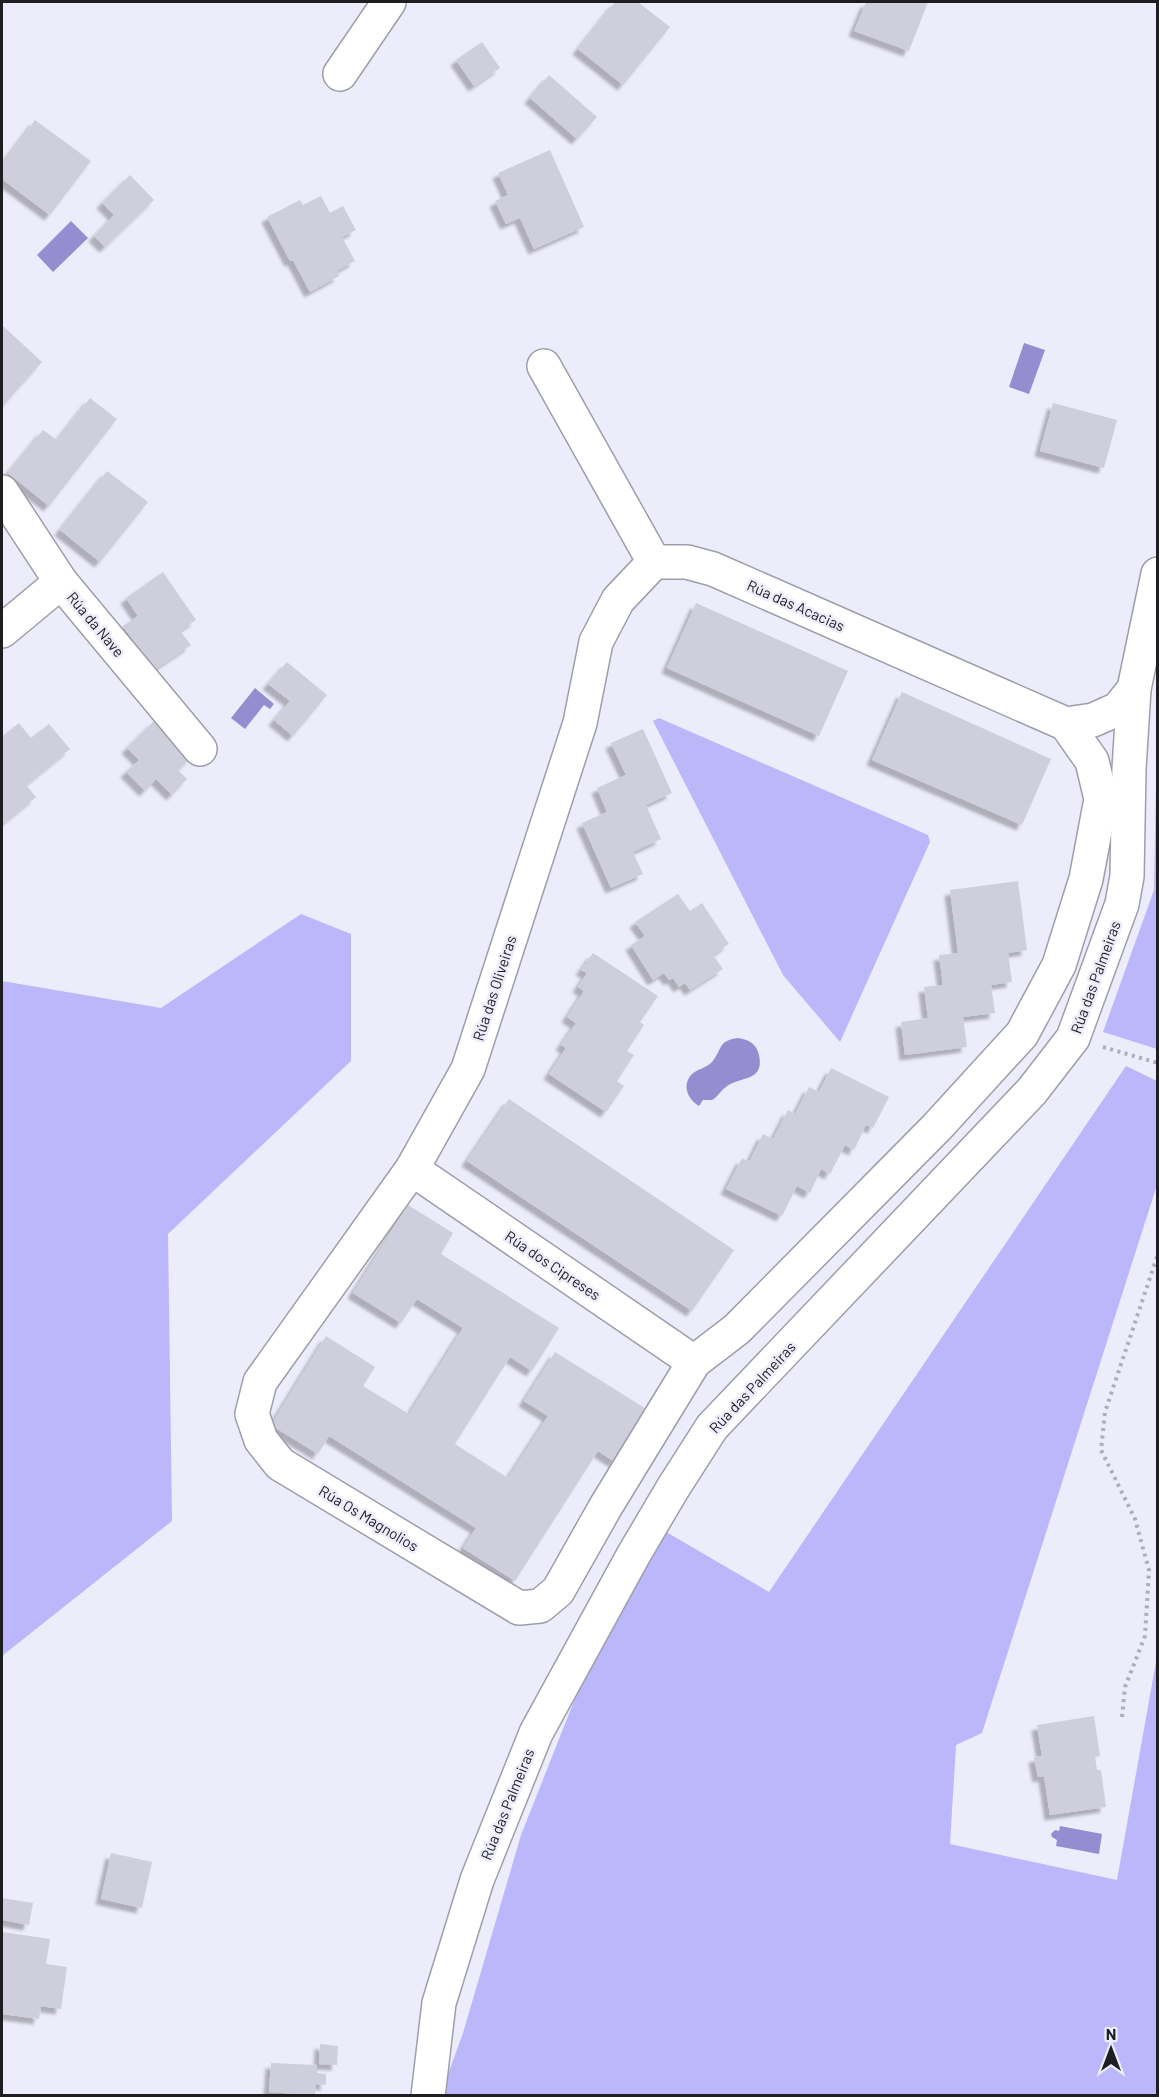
<svg xmlns="http://www.w3.org/2000/svg" width="1159" height="2097" font-family="Barlow,sans-serif">
  <style>
    .green { fill: #bcb7f9 }
    .forest { fill: #bcb6fb }
    .water { fill: #948ed0 }
    .building { fill: #cecedc; filter: url(#shadow) }
    .lines { fill: none; stroke-linecap: round; stroke-linejoin: round }
    .minor-casing { stroke: #9e9eab; stroke-width: 36 }
    .path { stroke: #aeadb9; stroke-width: 4; stroke-dasharray: 3 4.5; stroke-linecap: butt }
    .minor { stroke: #fff; stroke-width: 33 }
    .labels { text-anchor: middle; dominant-baseline: central; stroke-width: 5; stroke-linejoin: round; paint-order: stroke }
    .street-label { font-size: 15px; fill: #1d1d22; stroke: #edecfb }
  </style>
  <defs>
    <filter id="shadow"><feDropShadow dx="-5.5" dy="5.5" stdDeviation="1.5" flood-color="#0004"/></filter>
  </defs>
  <rect width="100%" height="100%" fill="#edecfb"/>
  <polygon class="green" points="659,718 928,835 930,842 840,1042 783,975 653,721"/>
  <g class="forest">
    <polygon points="1157,733 1157,1049 1103,1032 1154,890"/>
    <polygon points="301,914 351,934 351,1061 168,1234 172,1521 2,1656 2,981 161,1008"/>
    <polygon points="1126,1066 1157,1081 1157,1185 982,1733 956,1745 950,1844 1117,1880 1157,1656 1157,2095 440,2096 463,2033 521,1835 582,1681 661,1529 769,1592"/>
  </g>
  <g class="water">
    <polygon points="71,221 88,238 53,272 37,255"/>
    <polygon points="1024,343 1045,350 1029,394 1009,387"/>
    <polygon points="255,688 274,704 270,709 264,705 245,729 231,718"/>
    <path d="M 738,1038 C 749,1040 756,1043 759,1055 C 765,1083 738,1076 726,1087 C 720,1091 718,1097 712,1100 L 703,1100 L 699,1106 C 688,1100 681,1085 692,1074 C 698,1069 706,1068 712,1062 C 723,1049 717,1041 738,1038 Z"/>
    <polygon points="1060,1826 1102,1834 1099,1854 1056,1846 1057,1840 1052,1837 1051,1834 1055,1830 1059,1831"/>
  </g>
  <g class="building">
    <polygon points="615,2 638,2 670,27 623,85 578,49"/>
    <polygon points="866,2 928,2 909,51 854,31"/>
    <polygon points="482,42 500,68 474,86 456,60"/>
    <polygon points="549,75 597,117 577,139 530,98"/>
    <polygon points="35,120 91,161 50,215 2,179 2,164"/>
    <polygon points="550,150 584,227 534,249 520,218 506,224 495,201 508,195 498,173"/>
    <polygon points="130,175 154,200 105,247 94,236 114,215 102,203"/>
    <polygon points="321,196 330,213 343,206 356,230 342,237 355,261 337,271 339,276 310,292 293,260 290,261 267,217 300,200 303,205"/>
    <polygon points="2,325 42,362 2,407"/>
    <polygon points="90,398 117,419 49,506 8,473 43,430 57,440"/>
    <polygon points="1053,403 1117,420 1104,468 1040,451"/>
    <polygon points="107,471 148,502 100,562 60,530"/>
    <polygon points="163,572 196,620 180,631 191,645 154,670 123,626 138,616 126,598"/>
    <polygon points="696,603 848,671 819,736 667,668"/>
    <polygon points="287,662 327,695 293,736 274,720 290,701 268,684"/>
    <polygon points="902,692 1051,759 1022,825 872,760"/>
    <polygon points="154,721 191,758 178,770 187,779 172,795 156,779 145,791 126,772 139,760 127,748"/>
    <polygon points="19,723 31,738 49,724 70,749 26,785 36,797 4,823 2,821 2,737"/>
    <polygon points="643,729 672,793 646,805 661,839 633,852 643,874 611,888 582,823 607,812 597,788 626,775 611,743"/>
    <polygon points="1018,881 1027,950 1008,953 1012,982 991,985 995,1013 963,1017 967,1047 905,1055 901,1022 928,1018 924,987 943,985 939,955 958,953 950,890"/>
    <polygon points="678,894 690,911 702,903 729,944 713,955 723,969 690,990 685,983 679,987 673,978 669,980 664,973 653,980 631,945 645,936 635,922"/>
    <polygon points="593,953 658,996 640,1022 644,1025 627,1051 634,1055 617,1081 624,1086 606,1112 549,1074 566,1048 561,1045 576,1023 567,1017 584,991 578,987 587,973 581,970"/>
    <polygon points="831,1068 889,1097 873,1128 866,1125 854,1150 845,1145 830,1174 821,1169 810,1193 797,1186 782,1216 726,1189 742,1158 749,1162 763,1134 773,1139 788,1110 795,1114 809,1087 819,1092"/>
    <polygon points="509,1099 734,1250 692,1311 467,1161"/>
    <polygon points="408,1205 453,1233 441,1254 559,1328 532,1371 510,1357 455,1444 508,1478 548,1416 524,1401 555,1352 648,1410 615,1462 598,1451 515,1581 463,1548 476,1528 329,1436 318,1454 271,1425 326,1336 375,1367 363,1386 409,1414 463,1328 417,1299 401,1323 353,1293"/>
    <polygon points="1094,1716 1100,1756 1095,1757 1097,1770 1101,1770 1106,1807 1050,1815 1044,1776 1038,1777 1034,1757 1042,1756 1037,1725"/>
    <polygon points="111,1853 152,1862 142,1908 101,1899"/>
    <polygon points="2,1898 33,1903 29,1925 2,1920"/>
    <polygon points="2,1932 50,1939 46,1964 67,1967 61,2009 41,2006 39,2019 2,2014"/>
    <polygon points="320,2044 338,2046 337,2065 319,2064"/>
    <polygon points="271,2063 317,2065 317,2073 326,2074 326,2085 316,2084 315,2095 269,2092"/>
  </g>
  <g class="lines">
    <g class="minor-casing">
      <g id="minor">
        <polyline points="340,74 389,2"/>
        <polyline points="544,366 654,562 687,562 713,569 1066,724 1093,720 1118,709 1134,689"/>
        <polyline points="2,492 61,582 200,749"/>
        <polyline points="654,562 618,600 596,642 580,723 468,1069 412,1169 260,1382 252,1414 261,1440 280,1464 519,1608 540,1606 558,1591 606,1506 694,1362 737,1329 937,1127 1022,1034 1059,965 1086,879 1101,799 1092,761 1066,724"/>
        <polyline points="2,631 61,582"/>
        <polyline points="412,1169 694,1362"/>
        <polyline points="428,2096 439,2003 477,1880 536,1733 634,1554 673,1488 712,1427 1032,1091 1073,1038 1122,904 1127,876 1129,769 1134,689 1158,574"/>
      </g>
    </g>
    <g class="path">
      <polyline points="1103,1047 1158,1063"/>
      <polyline points="1122,1717 1125,1687 1145,1636 1149,1570 1135,1519 1101,1450 1105,1412 1158,1254"/>
    </g>
    <use href="#minor" class="minor"/>
  </g>
  <g class="labels">
    <g class="street-label">
      <text transform="translate(796 605) rotate(24)">Rúa das Acacias</text>
      <text transform="translate(96 624) rotate(50)">Rúa da Nave</text>
      <text transform="translate(1095 977) rotate(-70)">Rúa das Palmeiras</text>
      <text transform="translate(494 988) rotate(-72)">Rúa das Oliveiras</text>
      <text transform="translate(553 1265) rotate(34)">Rúa dos Cipreses</text>
      <text transform="translate(752 1387) rotate(-47)">Rúa das Palmeiras</text>
      <text transform="translate(369 1518) rotate(31)">Rúa Os Magnolios</text>
      <text transform="translate(507 1804) rotate(-68)">Rúa das Palmeiras</text>
    </g>
  </g>
  <rect width="1159" height="2097" fill="none" stroke="#1d1d22" stroke-width="6"/>
  <g transform="translate(1111 2049)" stroke="#edecfb" stroke-width="4.5" paint-order="stroke">
  <path d="M0-4.5L10 22L0 15L-10 22Z" fill="#1d1d22"/>
  <text y="-9" font-size="16" font-weight="bold" text-anchor="middle" fill="#1d1d22">N</text>
  </g>
</svg>
